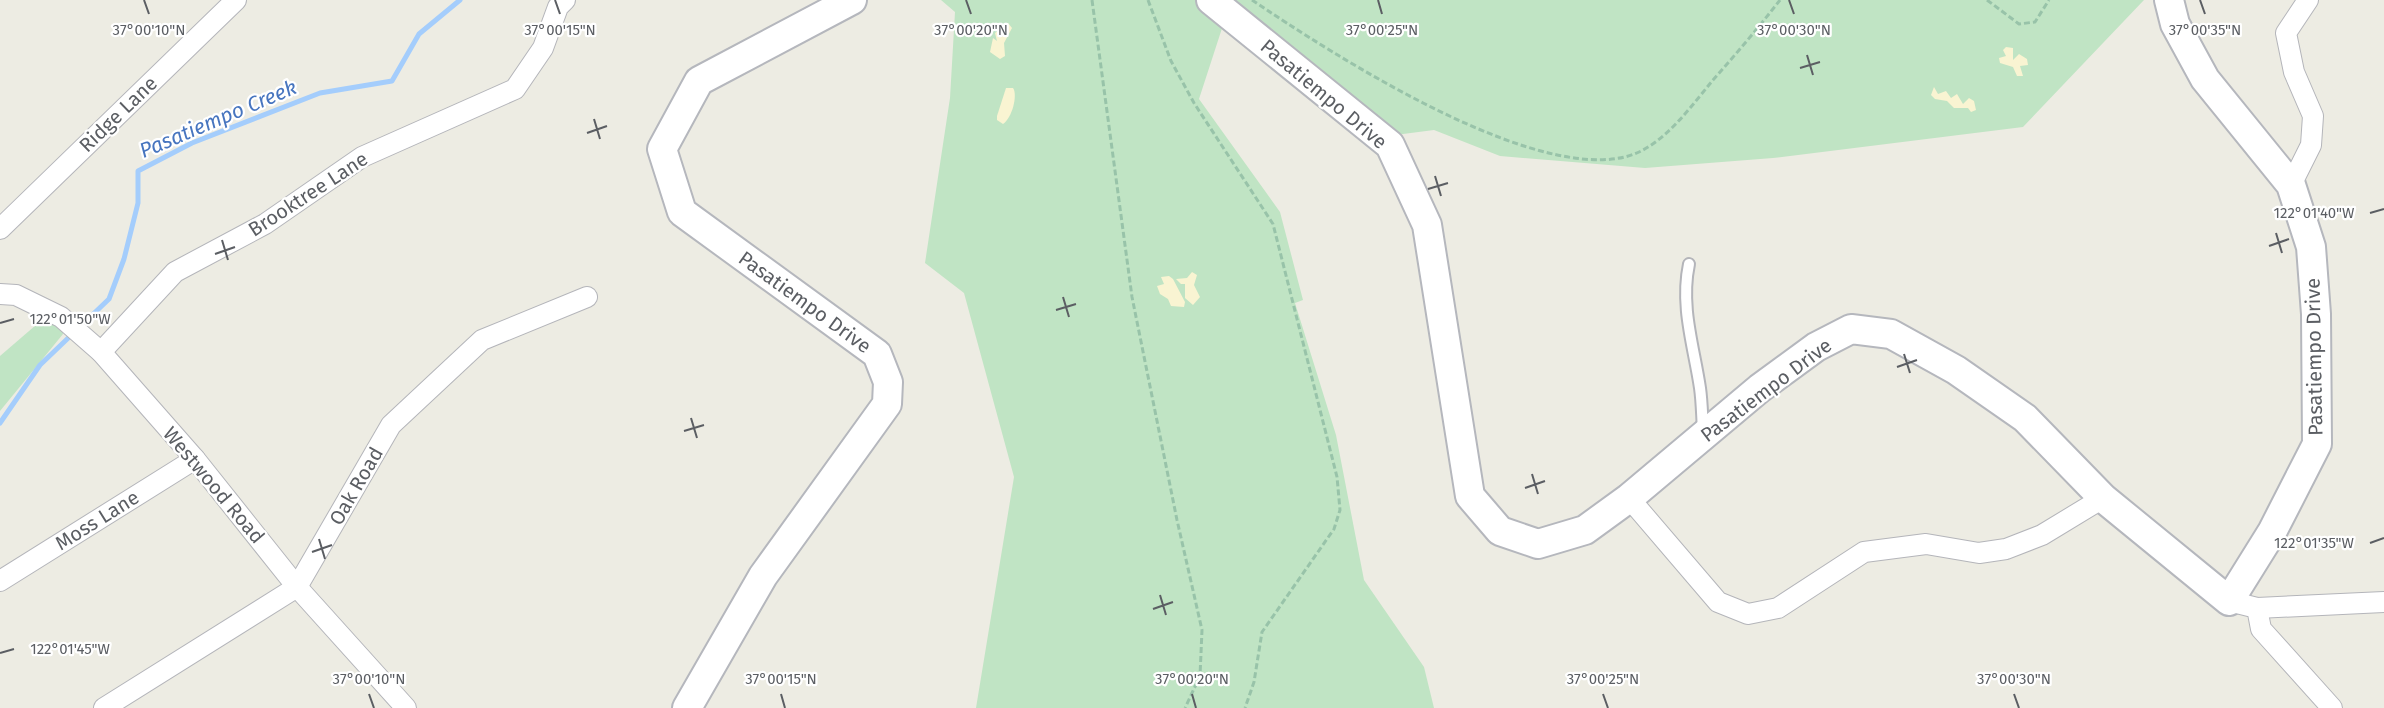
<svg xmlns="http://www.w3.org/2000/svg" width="2384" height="708" font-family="'Fira Sans',sans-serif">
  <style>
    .green { fill: #c0e4c4 }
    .sand { fill: #f9f4d2 }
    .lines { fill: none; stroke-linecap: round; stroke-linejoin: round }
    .stream { stroke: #a4cdfc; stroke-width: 5 }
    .lane-casing { stroke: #b4b5ba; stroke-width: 14 }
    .street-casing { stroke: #b4b5ba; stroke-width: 22 }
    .secondary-casing { stroke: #b5b7bd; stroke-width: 32 }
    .path { stroke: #98c3a9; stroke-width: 3; stroke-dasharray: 6 3; stroke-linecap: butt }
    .lane { stroke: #fff; stroke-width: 10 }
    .street { stroke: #fff; stroke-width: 20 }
    .secondary { stroke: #fff; stroke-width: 28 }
    .ticks { fill: none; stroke: #5b5e63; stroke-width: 2 }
    .labels { text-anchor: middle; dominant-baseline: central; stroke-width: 4.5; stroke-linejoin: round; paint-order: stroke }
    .street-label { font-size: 20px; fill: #5b5e63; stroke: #fff }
    .water-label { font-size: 21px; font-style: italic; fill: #4775bf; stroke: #fff }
    .ticks-label { font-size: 15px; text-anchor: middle; fill: #5b5e63; stroke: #fff; stroke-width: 4.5; stroke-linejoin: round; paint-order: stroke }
  </style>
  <rect width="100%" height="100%" fill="#edece3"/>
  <g class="green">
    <polygon points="941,0 2144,0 2023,127 1773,158 1645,168 1500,156 1434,130 1372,138 1226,16 1199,99 1280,212 1303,300 1295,303 1336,435 1364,580 1424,667 1434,708 976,708 1014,477 964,293 925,263 950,98 955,12"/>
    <polygon points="61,317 63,334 0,411 0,356 43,319"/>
  </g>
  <g class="sand">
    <polygon points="1008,23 1012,28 1004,43 1005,56 1000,59 990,52 993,38 997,41 995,33"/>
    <polygon points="2006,47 2013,48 2013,60 2019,54 2027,59 2028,65 2020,66 2023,76 2017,76 2013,67 2000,63 1999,58 2006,56 2003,50"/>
    <polygon points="1934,87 1938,94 1946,91 1951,98 1957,94 1963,104 1969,98 1974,101 1976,110 1971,112 1968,108 1954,108 1947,101 1935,99 1931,95"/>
    <path d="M 1006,88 L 1013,88 C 1018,95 1012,118 1003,124 L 997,120 L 997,116 Z"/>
    <polygon points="1192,272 1197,275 1194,285 1200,297 1193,305 1185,298 1185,284 1181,284 1176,279 1187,278"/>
    <polygon points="1169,276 1173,279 1185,302 1184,307 1171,306 1168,299 1160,294 1157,286 1164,284 1161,277"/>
  </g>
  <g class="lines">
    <polyline class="stream" points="0,423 40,365 109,299 124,259 138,203 138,171 192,143 320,93 392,81 419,34 460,0"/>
    <g class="lane-casing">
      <path id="lane" d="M 1689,264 C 1680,307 1694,347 1700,388 C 1702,402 1702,416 1703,430"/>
    </g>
    <g class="street-casing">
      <g id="street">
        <polyline points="2291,185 2311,145 2313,116 2294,72 2286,33 2308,0"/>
        <polyline points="0,229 236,0"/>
        <polyline points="0,294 16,295 61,317 101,352 195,459 297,587 406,708"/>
        <polyline points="101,352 175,272 265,224 362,157 515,89 543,48 558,7 565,0"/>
        <polyline points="1629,498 1718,602 1748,614 1778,608 1864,552 1926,544 1979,553 2006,549 2042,535 2103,498"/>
        <polyline points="0,581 195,459"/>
        <polyline points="2229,601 2257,608 2261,629 2332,708"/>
        <polyline points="2257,608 2384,602"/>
        <polyline points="104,708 297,587 391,425 482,340 587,297"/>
      </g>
    </g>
    <g class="secondary-casing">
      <g id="secondary">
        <polyline points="1211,0 1390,145 1427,225 1470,496 1500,531 1538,544 1585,530 1629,498 1760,388 1816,347 1851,329 1891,334 1956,370 2025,418 2103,498 2229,601 2272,532 2317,444 2316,314 2311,247 2291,185 2205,79 2175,24 2169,0"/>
        <polyline points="687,708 763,576 887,404 888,382 877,354 682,212 662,149 699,81 852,0"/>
      </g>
    </g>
    <g class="path">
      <polyline points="1092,0 1132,297 1177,520 1202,630 1200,676 1185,708"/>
      <polyline points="1148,0 1171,61 1194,103 1273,224 1337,477 1340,510 1334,529 1262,632 1254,682 1245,708"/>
      <path d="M 1252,0 C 1328,51 1553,199 1643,150 C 1671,135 1693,104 1713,80 C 1736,54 1759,27 1780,0"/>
      <polyline points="1987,0 2019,24 2035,22 2049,0"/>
    </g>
    <use href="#lane" class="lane"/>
    <use href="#street" class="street"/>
    <use href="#secondary" class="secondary"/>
  </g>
  <path class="ticks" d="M 144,0 L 149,14M 555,0 L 560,14M 966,0 L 971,14M 1378,0 L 1382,14M 1789,0 L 1794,14M 2200,0 L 2205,14M 1807,55 L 1813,75M 1800,68 L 1820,62M 594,119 L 600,139M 587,133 L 607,126M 1435,176 L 1441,196M 1428,189 L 1448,183M 2370,213 L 2384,209M 2276,233 L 2282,253M 222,240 L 228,260M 2269,246 L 2289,239M 215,254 L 235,247M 1063,297 L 1069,317M 1056,310 L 1076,304M 0,323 L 14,319M 1904,354 L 1910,373M 1897,367 L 1917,360M 691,418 L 697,438M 684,431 L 704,425M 1532,474 L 1538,494M 1525,488 L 1545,481M 319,539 L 325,559M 2370,543 L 2384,538M 312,552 L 332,545M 1160,595 L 1166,615M 1153,609 L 1173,602M 0,653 L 14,649M 369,694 L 374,708M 781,694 L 785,708M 1192,694 L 1196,708M 1603,694 L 1608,708M 2014,694 L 2019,708"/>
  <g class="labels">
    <g class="street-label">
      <text transform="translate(1324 94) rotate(40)">Pasatiempo Drive</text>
      <text transform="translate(118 114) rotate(-44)">Ridge Lane</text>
      <text transform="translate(308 194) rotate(-33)">Brooktree Lane</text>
      <text transform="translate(805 302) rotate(36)">Pasatiempo Drive</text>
      <text transform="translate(2314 357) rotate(-91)">Pasatiempo Drive</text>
      <text transform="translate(1766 390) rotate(-37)">Pasatiempo Drive</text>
      <text transform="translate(214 485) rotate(50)">Westwood Road</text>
      <text transform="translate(356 486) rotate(-60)">Oak Road</text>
      <text transform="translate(97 520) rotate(-32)">Moss Lane</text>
    </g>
    <g class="water-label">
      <text transform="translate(218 119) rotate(-23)">Pasatiempo Creek</text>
    </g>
  </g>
  <g class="ticks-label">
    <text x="149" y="35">37°00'10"N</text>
    <text x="560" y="35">37°00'15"N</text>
    <text x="971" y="35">37°00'20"N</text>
    <text x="1382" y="35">37°00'25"N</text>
    <text x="1794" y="35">37°00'30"N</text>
    <text x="2205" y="35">37°00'35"N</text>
    <text x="2314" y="218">122°01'40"W</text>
    <text x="70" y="324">122°01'50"W</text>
    <text x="2314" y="548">122°01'35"W</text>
    <text x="70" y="654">122°01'45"W</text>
    <text x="369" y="684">37°00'10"N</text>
    <text x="781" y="684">37°00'15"N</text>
    <text x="1192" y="684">37°00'20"N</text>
    <text x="1603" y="684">37°00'25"N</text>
    <text x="2014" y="684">37°00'30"N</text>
  </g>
</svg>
